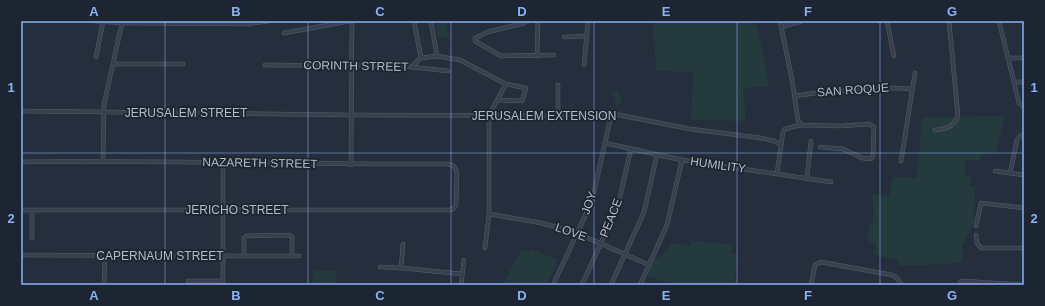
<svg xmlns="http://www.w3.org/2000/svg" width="1045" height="306" font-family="Arial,sans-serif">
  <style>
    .green { fill: #253a3d }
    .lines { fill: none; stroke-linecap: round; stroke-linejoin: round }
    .street-casing { stroke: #555e6a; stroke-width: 4.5 }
    .street { stroke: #37404c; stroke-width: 3.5 }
    .grid { fill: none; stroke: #8ab3f5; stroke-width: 1; stroke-opacity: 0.55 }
    .labels { text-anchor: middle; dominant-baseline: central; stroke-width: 3.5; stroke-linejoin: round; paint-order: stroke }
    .street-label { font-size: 12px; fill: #b3bbc7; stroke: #1c2531 }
    .neatline { fill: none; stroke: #8ab3f5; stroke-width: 1.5 }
    .grid-label { font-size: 13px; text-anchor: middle; font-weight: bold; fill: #8ab3f5 }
  </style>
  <rect width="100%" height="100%" fill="#242e3c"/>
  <g class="green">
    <polygon points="435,21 446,21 449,37 438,39"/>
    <polygon points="653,21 753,21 754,25 757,25 766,66 769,86 743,88 746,121 691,120 693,72 656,71"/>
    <polygon points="618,90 623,103 616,105 612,92"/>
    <polygon points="1005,116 996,152 981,154 980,160 965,160 965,176 970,176 970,185 975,187 974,223 962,246 963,262 944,264 899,266 898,261 873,254 876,244 869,242 867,234 874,215 872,194 889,196 892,177 917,178 922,117"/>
    <path d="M 691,241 L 732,244 L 731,253 L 737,254 L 735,285 L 676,285 L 647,276 L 654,259 C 662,256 669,251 670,243 L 690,245 Z"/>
    <path d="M 521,249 L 529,252 L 531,249 L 558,260 L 547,285 L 504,285 C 508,272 516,262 521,249 Z"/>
    <polygon points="314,271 337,271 336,285 313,285"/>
  </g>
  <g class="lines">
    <g class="street-casing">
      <g id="street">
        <polyline points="95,21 122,23 251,24"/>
        <polyline points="414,21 421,58"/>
        <polyline points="431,21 437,56"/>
        <polyline points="528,21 524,23 488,32 475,38 475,41 501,56 554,55"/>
        <polyline points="780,21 792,80 798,120 801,125"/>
        <polyline points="887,21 894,56"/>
        <polyline points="999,21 1019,103 1021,105 1024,106"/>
        <polyline points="255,23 268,21"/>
        <polyline points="781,27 802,21"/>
        <polyline points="284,33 350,21"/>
        <polyline points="564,37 586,36"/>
        <polyline points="537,56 538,21"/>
        <polyline points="96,57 103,22"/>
        <polyline points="421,58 437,56 460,60 506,84 526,88 522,101 497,100"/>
        <polyline points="1008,58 1024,58"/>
        <polyline points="113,64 183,64"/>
        <polyline points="265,65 403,66 448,71"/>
        <polyline points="584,65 588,21"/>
        <polyline points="411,67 421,58"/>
        <polyline points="1014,82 1024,82"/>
        <polyline points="558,85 558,115"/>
        <polyline points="795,96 823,92 895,88 912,89"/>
        <polyline points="21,111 351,115 611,116 614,114 690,129 761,138 774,141 781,145"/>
        <path d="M 935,130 C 946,129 954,127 958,116 L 949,21"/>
        <polyline points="605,143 682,160 831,182"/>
        <polyline points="103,161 104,104 122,23"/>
        <polyline points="901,161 915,73"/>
        <path d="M 21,162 C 163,160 306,165 448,164 L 454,166 L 457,172 L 456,205 L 453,209 L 450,210 L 21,210"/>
        <polyline points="351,165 352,21"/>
        <polyline points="995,171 1024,175"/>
        <polyline points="777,173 783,132 785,129 801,125 841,126 869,124 874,127 873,156 871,159 862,158 843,149 820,147"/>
        <polyline points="1010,173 1017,140 1020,136 1024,135"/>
        <polyline points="807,177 811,141"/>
        <polyline points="489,214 541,223 572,231 649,265"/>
        <polyline points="976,226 981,203 1024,208"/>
        <polyline points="976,235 977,243 981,248 1024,248"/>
        <polyline points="32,238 32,210"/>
        <polyline points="485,248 489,214 489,115 506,84"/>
        <polyline points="21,255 244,256 299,256"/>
        <polyline points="244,256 244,238 246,236 290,235 292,237 292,256"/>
        <polyline points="380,267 401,268 462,274"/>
        <polyline points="401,268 403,244"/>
        <polyline points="188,281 223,281"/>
        <polyline points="104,285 105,256"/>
        <polyline points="223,285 223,163"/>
        <polyline points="461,285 464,260"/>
        <polyline points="553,285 592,201 611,116"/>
        <polyline points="582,285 618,205 631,149"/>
        <polyline points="611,285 644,212 657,155"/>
        <polyline points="640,285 667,225 682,160"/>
        <polyline points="811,285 815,265 821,262 892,275 897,278 902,285"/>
        <polyline points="960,285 960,282 963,281 1024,285"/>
      </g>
    </g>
    <use href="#street" class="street"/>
  </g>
  <path class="grid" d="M 165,21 L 165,285M 308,21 L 308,285M 451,21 L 451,285M 594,21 L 594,285M 737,21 L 737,285M 880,21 L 880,285M 21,153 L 1024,153"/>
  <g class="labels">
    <g class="street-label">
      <text transform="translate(356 66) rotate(1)">CORINTH STREET</text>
      <text transform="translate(853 90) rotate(-4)">SAN ROQUE</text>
      <text x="186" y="113">JERUSALEM STREET</text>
      <text x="544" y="116">JERUSALEM EXTENSION</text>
      <text transform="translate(260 163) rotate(1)">NAZARETH STREET</text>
      <text transform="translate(718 165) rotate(8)">HUMILITY</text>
      <text transform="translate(589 203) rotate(-70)">JOY</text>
      <text x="237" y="210">JERICHO STREET</text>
      <text transform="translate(611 218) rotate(-68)">PEACE</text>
      <text transform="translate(571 232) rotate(19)">LOVE</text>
      <text x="160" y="256">CAPERNAUM STREET</text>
    </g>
  </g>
  <rect width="1045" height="306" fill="none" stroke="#1c2531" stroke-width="44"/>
  <rect x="22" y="22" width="1001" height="262" class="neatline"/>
  <g class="grid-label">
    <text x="94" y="16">A</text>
    <text x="236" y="16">B</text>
    <text x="380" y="16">C</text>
    <text x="522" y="16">D</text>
    <text x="666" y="16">E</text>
    <text x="808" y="16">F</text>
    <text x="952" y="16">G</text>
    <text x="11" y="92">1</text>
    <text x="1034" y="92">1</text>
    <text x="11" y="223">2</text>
    <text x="1034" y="223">2</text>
    <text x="94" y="300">A</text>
    <text x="236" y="300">B</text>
    <text x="380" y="300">C</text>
    <text x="522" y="300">D</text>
    <text x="666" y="300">E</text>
    <text x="808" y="300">F</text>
    <text x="952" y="300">G</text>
  </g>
</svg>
